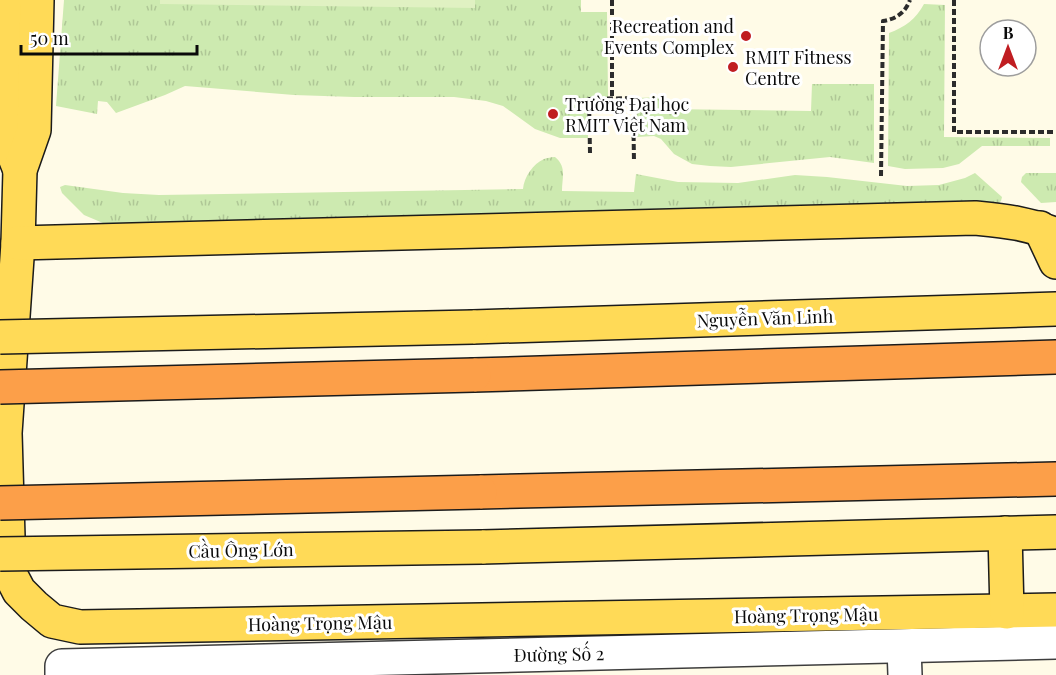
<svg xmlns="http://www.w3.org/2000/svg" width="1056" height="675" font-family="'Playfair Display',serif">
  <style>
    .grass { fill: url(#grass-tufts) }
    .pitch { fill: #e0f1c2 }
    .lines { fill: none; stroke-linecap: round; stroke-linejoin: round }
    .minor-casing { stroke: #3d3d3d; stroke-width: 36 }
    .major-casing { stroke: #1b1b1b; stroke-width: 36 }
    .highway-casing { stroke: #1b1b1b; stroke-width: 36 }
    .path { stroke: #2c2c2c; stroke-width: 4; stroke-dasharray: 6 3; stroke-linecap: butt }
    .minor { stroke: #fff; stroke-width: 33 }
    .major { stroke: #ffda57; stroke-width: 33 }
    .highway { stroke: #fc9f49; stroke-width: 33 }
    .major-bridge-casing { stroke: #1b1b1b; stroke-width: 36; stroke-linecap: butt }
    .highway-bridge-casing { stroke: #1b1b1b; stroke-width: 36; stroke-linecap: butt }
    .major-bridge { stroke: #ffda57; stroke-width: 33 }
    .highway-bridge { stroke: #fc9f49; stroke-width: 33 }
    .poi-dot { fill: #c01d21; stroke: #fff; stroke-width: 2 }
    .labels { text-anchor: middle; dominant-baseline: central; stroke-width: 6; stroke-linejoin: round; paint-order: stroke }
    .poi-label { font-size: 18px; fill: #0a0a0a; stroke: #fff; text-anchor: start }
    .street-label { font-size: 18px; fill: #0a0a0a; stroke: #fff }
  </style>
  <defs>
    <pattern id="grass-tufts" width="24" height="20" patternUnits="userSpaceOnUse" patternTransform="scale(1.5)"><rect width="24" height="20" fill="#cdeab0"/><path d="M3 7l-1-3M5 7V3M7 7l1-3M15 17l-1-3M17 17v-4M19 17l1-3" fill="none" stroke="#afc796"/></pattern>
  </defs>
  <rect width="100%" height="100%" fill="#fffbe7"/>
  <g class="grass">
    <polygon points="64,0 581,0 581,12 607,12 608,97 587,98 588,138 560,138 535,129 503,106 486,101 454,97 354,97 294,95 185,86 165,95 116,113 107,102 98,101 97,114 56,106"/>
    <path d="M 924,4 L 945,5 L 944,137 L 1050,138 L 1050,146 L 982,146 L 959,164 L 943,168 L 905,169 L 888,166 L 889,33 C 905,27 916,19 924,4 Z"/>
    <polygon points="812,84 874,84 874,163 830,157 731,167 710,166 692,164 674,154 661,139 654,136 637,137 636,98 662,97 663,109 811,111"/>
    <path d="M 555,157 C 567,167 562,177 562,191 L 634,192 L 636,174 L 678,182 L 738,183 L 795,175 L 827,177 L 907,186 L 939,185 L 965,178 L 975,173 L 1002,197 L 1001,201 L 997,205 L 110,226 L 84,215 L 62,193 L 60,187 L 65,185 L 123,193 L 159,195 L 523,189 C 524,177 533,164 544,159 C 546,158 553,157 555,157 Z"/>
    <polygon points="1026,173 1056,173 1056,202 1041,203 1021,182 1022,177"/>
  </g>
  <polygon class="pitch" points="160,0 475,0 475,8 160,4"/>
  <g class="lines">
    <g class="minor-casing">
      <g id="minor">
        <polyline points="904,647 905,675"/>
        <path d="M 62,675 L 62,666 C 393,655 725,653 1056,642"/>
      </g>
    </g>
    <g class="major-casing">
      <g id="major">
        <polyline points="9,0 4,130 20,170"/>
        <polyline points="37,0 34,130 20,170 18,243 5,433 9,572 19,591 34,606 52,621 80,627 1056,610"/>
        <polyline points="1040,228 1056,262"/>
        <path d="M 18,243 L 975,218 C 1005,221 1028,223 1056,235"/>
        <polyline points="473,327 1056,309"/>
        <polyline points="1005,533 1007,612"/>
        <polyline points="482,547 1056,532"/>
      </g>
    </g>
    <g class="highway-casing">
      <g id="highway">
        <polyline points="474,375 1056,357"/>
        <polyline points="480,492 1056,479"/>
      </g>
    </g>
    <g class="path">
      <polyline points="612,0 612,98"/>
      <polyline points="954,0 954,132 1056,132"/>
      <polyline points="590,153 589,99 633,98 634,162"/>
      <path d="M 881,176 L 883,21 C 896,19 905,13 910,0"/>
    </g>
    <use href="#minor" class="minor"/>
    <use href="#major" class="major"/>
    <use href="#highway" class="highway"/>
    <g class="major-bridge-casing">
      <g id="major-bridge">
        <polyline points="0,337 473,327"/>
        <polyline points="0,554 482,547"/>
      </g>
    </g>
    <g class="highway-bridge-casing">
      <g id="highway-bridge">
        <polyline points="0,387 474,375"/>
        <polyline points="0,503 480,492"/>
      </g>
    </g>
    <use href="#major-bridge" class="major-bridge"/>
    <use href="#highway-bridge" class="highway-bridge"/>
  </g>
  <g class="poi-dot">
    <circle cx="746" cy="36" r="6"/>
    <circle cx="733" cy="67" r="6"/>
    <circle cx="553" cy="114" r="6"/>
  </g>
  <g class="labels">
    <g class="poi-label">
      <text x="734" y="26" text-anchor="end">Recreation and<tspan x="734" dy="21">Events Complex</tspan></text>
      <text x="745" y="57">RMIT Fitness<tspan x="745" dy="21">Centre</tspan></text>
      <text x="565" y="104">Trường Đại học<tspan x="565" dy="21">RMIT Việt Nam</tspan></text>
    </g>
    <g class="street-label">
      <text transform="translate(765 318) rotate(-2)">Nguyễn Văn Linh</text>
      <text transform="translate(241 550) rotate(-1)">Cầu Ông Lớn</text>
      <text transform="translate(806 615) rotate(-1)">Hoàng Trọng Mậu</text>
      <text transform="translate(320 623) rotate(-1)">Hoàng Trọng Mậu</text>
      <text transform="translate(559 654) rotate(-1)">Đường Số 2</text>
    </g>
  </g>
  <g transform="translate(1008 48)"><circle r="28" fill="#ffffff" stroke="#9d9d9d" stroke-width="1.5"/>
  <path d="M0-4.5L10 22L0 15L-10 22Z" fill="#c01d21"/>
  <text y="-9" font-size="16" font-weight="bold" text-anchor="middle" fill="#0a0a0a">B</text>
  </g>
  <path d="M21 45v9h176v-9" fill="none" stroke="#0a0a0a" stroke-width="3"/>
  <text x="30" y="45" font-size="18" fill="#0a0a0a" stroke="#ffffff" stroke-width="4.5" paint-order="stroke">50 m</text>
</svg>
